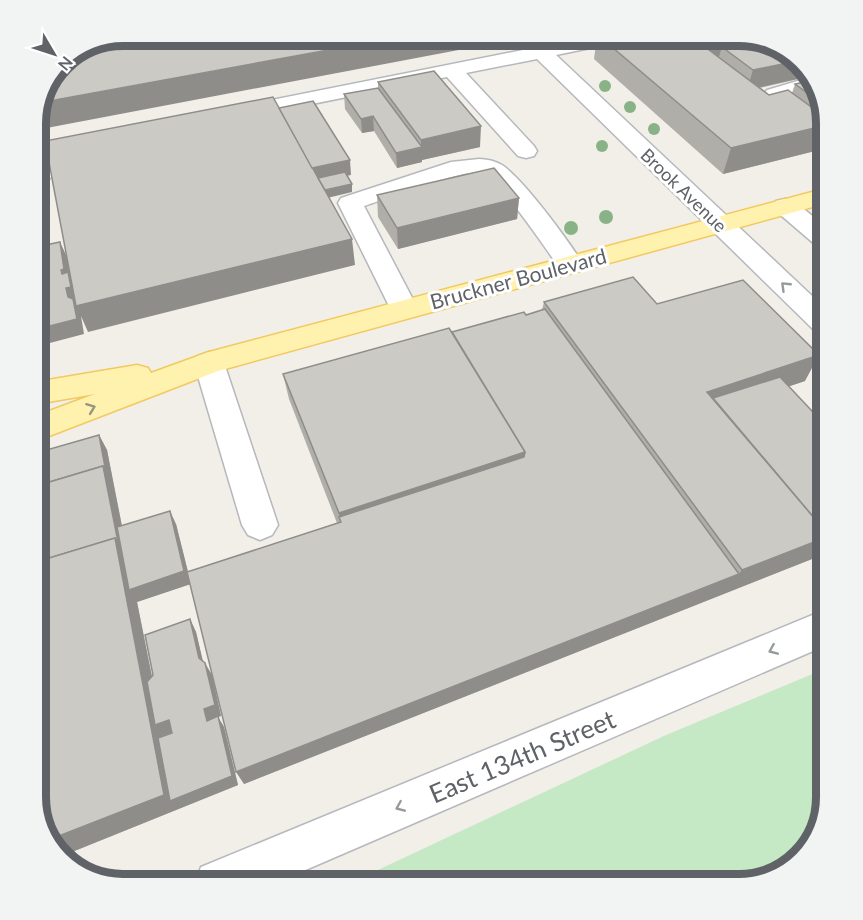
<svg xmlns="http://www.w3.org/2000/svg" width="863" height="920" font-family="Lato,sans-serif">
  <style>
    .green { fill: #c5e8c5 }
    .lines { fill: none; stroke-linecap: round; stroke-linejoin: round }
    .minor-casing { stroke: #b5b8bc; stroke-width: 3 }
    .major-casing { stroke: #f2c960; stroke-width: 3 }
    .minor { fill: #fff; fill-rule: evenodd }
    .major { fill: #fff2af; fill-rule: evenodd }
    .tree { fill: #89b387 }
    .wall { fill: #afaea9 }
    .shaded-wall { fill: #8f8d8a }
    .building { fill: #cccac5; stroke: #8f8d8a; stroke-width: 1.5 }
    .oneway { stroke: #979a9d }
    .oneway2 { stroke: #979581 }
    .labels { text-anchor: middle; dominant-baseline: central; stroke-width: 6; stroke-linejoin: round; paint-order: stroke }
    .far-street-label { font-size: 18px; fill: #5f6368; stroke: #fff }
    .street-label { font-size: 21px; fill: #5f6368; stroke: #fff }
    .near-street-label { font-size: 26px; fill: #5f6368; stroke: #fff }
    .rim { fill: none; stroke: #5f6368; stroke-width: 8 }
  </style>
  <rect width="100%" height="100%" fill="#f1efe8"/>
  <polygon class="green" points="827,668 827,797 818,835 793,866 740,884 348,884 666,735"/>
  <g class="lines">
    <g class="minor-casing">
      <g id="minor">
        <polygon points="593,36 631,36 629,40 556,55 827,310 827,336 817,333 537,59 466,73 534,146 537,151 534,156 526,158 518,156 447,77 232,120 224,119 221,114 224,109 232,108"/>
        <polygon points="811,77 815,89 787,97 827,130 827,148 819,146 774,111 764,94 767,90"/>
        <polygon points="90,135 98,137 101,142 98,147 56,156 59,169 44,184 36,186 36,146"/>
        <path d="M 479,159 C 487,159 495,161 502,165 C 524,180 568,240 583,264 L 579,270 L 570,272 L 561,270 C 548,252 500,180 483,173 C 467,167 384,200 364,206 L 418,309 L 414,316 L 404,318 L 394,316 L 338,203 L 341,198 L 451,162 Z"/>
        <polygon points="785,199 794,201 827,228 827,249 818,247 776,211 773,206 776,201"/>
        <polygon points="209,352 220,356 224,363 278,525 272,535 260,540 248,535 242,525 194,363 198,356"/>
        <polygon points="827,609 827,645 273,884 195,884 201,867"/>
      </g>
    </g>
    <g class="major-casing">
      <polygon id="major" points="827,188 827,203 218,371 36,441 36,416 95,394 36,404 36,382 137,365 148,368 151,373 209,352"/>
    </g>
    <use href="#minor" class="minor"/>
    <use href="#major" class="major"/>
  </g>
  <g class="tree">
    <circle cx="605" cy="86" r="6"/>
    <circle cx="630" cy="107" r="6"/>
    <circle cx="654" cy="129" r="6"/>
    <circle cx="602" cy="146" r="6"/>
    <circle cx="606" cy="217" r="7"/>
    <circle cx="571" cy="228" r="7"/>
  </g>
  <g class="wall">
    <polygon points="597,36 745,36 809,70 811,76 760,88 769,95 792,93 795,84 812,80 827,123 827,141 823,149 723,174 594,59"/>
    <polygon points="378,82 480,147 422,160 422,162 397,168 374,131 362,133 345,109 344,94 378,88"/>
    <polygon points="377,195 519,198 517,219 398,249 378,217"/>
    <polygon points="544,302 657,304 805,381 789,386 827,427 827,553 817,557 815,555 812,559 244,784 190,584 137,602 152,676 190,619 196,632 203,662 212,675 221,716 218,717 224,727 238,785 62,856 54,850 99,435 107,450 122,526 176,524 188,572 337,523 289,399 283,374 526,315 542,310"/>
  </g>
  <g class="shaded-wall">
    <polygon points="405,36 485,36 485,45 36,130 36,117 44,102"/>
    <polygon points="723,43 716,67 705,47"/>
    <polygon points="797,61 809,70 811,76 747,90 753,70"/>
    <polygon points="373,116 374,131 362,133 361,119"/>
    <polygon points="827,125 827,141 823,149 723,174 731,148"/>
    <polygon points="481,126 480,147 422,160 422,162 397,168 396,153 421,148 421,140"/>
    <polygon points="350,160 351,175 313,183 311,168"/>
    <polygon points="352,184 352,192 319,200 318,192"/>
    <polygon points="519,198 517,219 398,249 397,228"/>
    <polygon points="352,239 355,265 88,332 81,316 84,334 46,344 38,329 68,297 61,270 60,242 67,257 70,276 75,288"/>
    <polygon points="819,355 805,381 722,409 707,392"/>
    <polygon points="99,435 107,450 134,588 170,511 176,524 191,584 137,602 161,723 169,720 177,731 164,735 176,798 207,721 204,709 205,663 212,675 221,716 218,717 224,727 238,785 62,856 54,850 51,839 36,591 107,488 36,505"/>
    <polygon points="525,452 521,477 341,522 339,517 339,513"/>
    <polygon points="827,537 827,539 812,559 244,784 236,772 739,574 742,570"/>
    <polygon points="827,544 827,553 817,557"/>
    <polygon points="190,619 196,632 205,670 199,658"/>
  </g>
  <g class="building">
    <polygon points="123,36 405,36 44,102 66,58"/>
    <polygon points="599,36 714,36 723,43 705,47 769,95 788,90 825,117 827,125 731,148"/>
    <polygon points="714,36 745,36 778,45 797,61 753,70 722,47 723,43"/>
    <polygon points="434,71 481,126 421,140 378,82"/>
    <polygon points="812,80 820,102 795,84"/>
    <polygon points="378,88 422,147 396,153 373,116 361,119 344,94"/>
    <polygon points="273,97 352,239 76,306 45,141"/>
    <polygon points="313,101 350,160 312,168 279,108"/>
    <polygon points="494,168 519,198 397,228 377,195"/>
    <polygon points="345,172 352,184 325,190 318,178"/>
    <polygon points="60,242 64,269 61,270 62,274 68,272 71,287 66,288 68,297 73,299 77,319 38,329 36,319 36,306 38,303 36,295 36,247"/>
    <polygon points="633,277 657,304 743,280 819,355 707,392 827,533 827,537 742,570 544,302"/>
    <polygon points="545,309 739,574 236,772 187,572 341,522 339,517 524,457 525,452 452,332 524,312 526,315"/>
    <polygon points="449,328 525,452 339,513 283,374"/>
    <polygon points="780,377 827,427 827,533 713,398"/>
    <polygon points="99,435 106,472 103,466 36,486 36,453"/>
    <polygon points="103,466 118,542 115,538 36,562 36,486"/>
    <polygon points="170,511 184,571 129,590 117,527"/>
    <polygon points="115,538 164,795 51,839 36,797 36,562"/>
    <polygon points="190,619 199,658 205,663 215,705 204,709 207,721 218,716 232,776 170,801 158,738 172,733 169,720 155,725 147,682 153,675 145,635"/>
  </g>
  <defs><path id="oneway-chevron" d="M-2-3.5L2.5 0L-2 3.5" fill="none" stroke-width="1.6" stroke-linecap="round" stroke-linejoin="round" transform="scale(1.5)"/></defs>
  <g class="oneway">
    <use href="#oneway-chevron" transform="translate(785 286) rotate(-136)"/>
    <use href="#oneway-chevron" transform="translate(773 650) rotate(157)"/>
    <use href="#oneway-chevron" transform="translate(400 807) rotate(157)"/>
  </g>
  <use class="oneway2" href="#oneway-chevron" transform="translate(91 408) rotate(-21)"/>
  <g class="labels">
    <g class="far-street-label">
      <text transform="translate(684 190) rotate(44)">Brook Avenue</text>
    </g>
    <g class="street-label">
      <text transform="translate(518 278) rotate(-15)">Bruckner Boulevard</text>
    </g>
    <g class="near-street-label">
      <text transform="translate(522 756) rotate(-23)">East 134th Street</text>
    </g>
  </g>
  <path d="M0 0H863V920H0ZM123 46H739A77 77 0 0 1 816 123V797A77 77 0 0 1 739 874H123A77 77 0 0 1 46 797V123A77 77 0 0 1 123 46Z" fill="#f2f3f3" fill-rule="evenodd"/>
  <path class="rim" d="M123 46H739A77 77 0 0 1 816 123V797A77 77 0 0 1 739 874H123A77 77 0 0 1 46 797V123A77 77 0 0 1 123 46Z"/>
  <g transform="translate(54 54) rotate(129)" stroke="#ffffff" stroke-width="4.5" paint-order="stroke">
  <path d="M0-4.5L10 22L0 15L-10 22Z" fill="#5f6368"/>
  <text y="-9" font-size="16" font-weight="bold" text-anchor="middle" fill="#5f6368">N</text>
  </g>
</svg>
